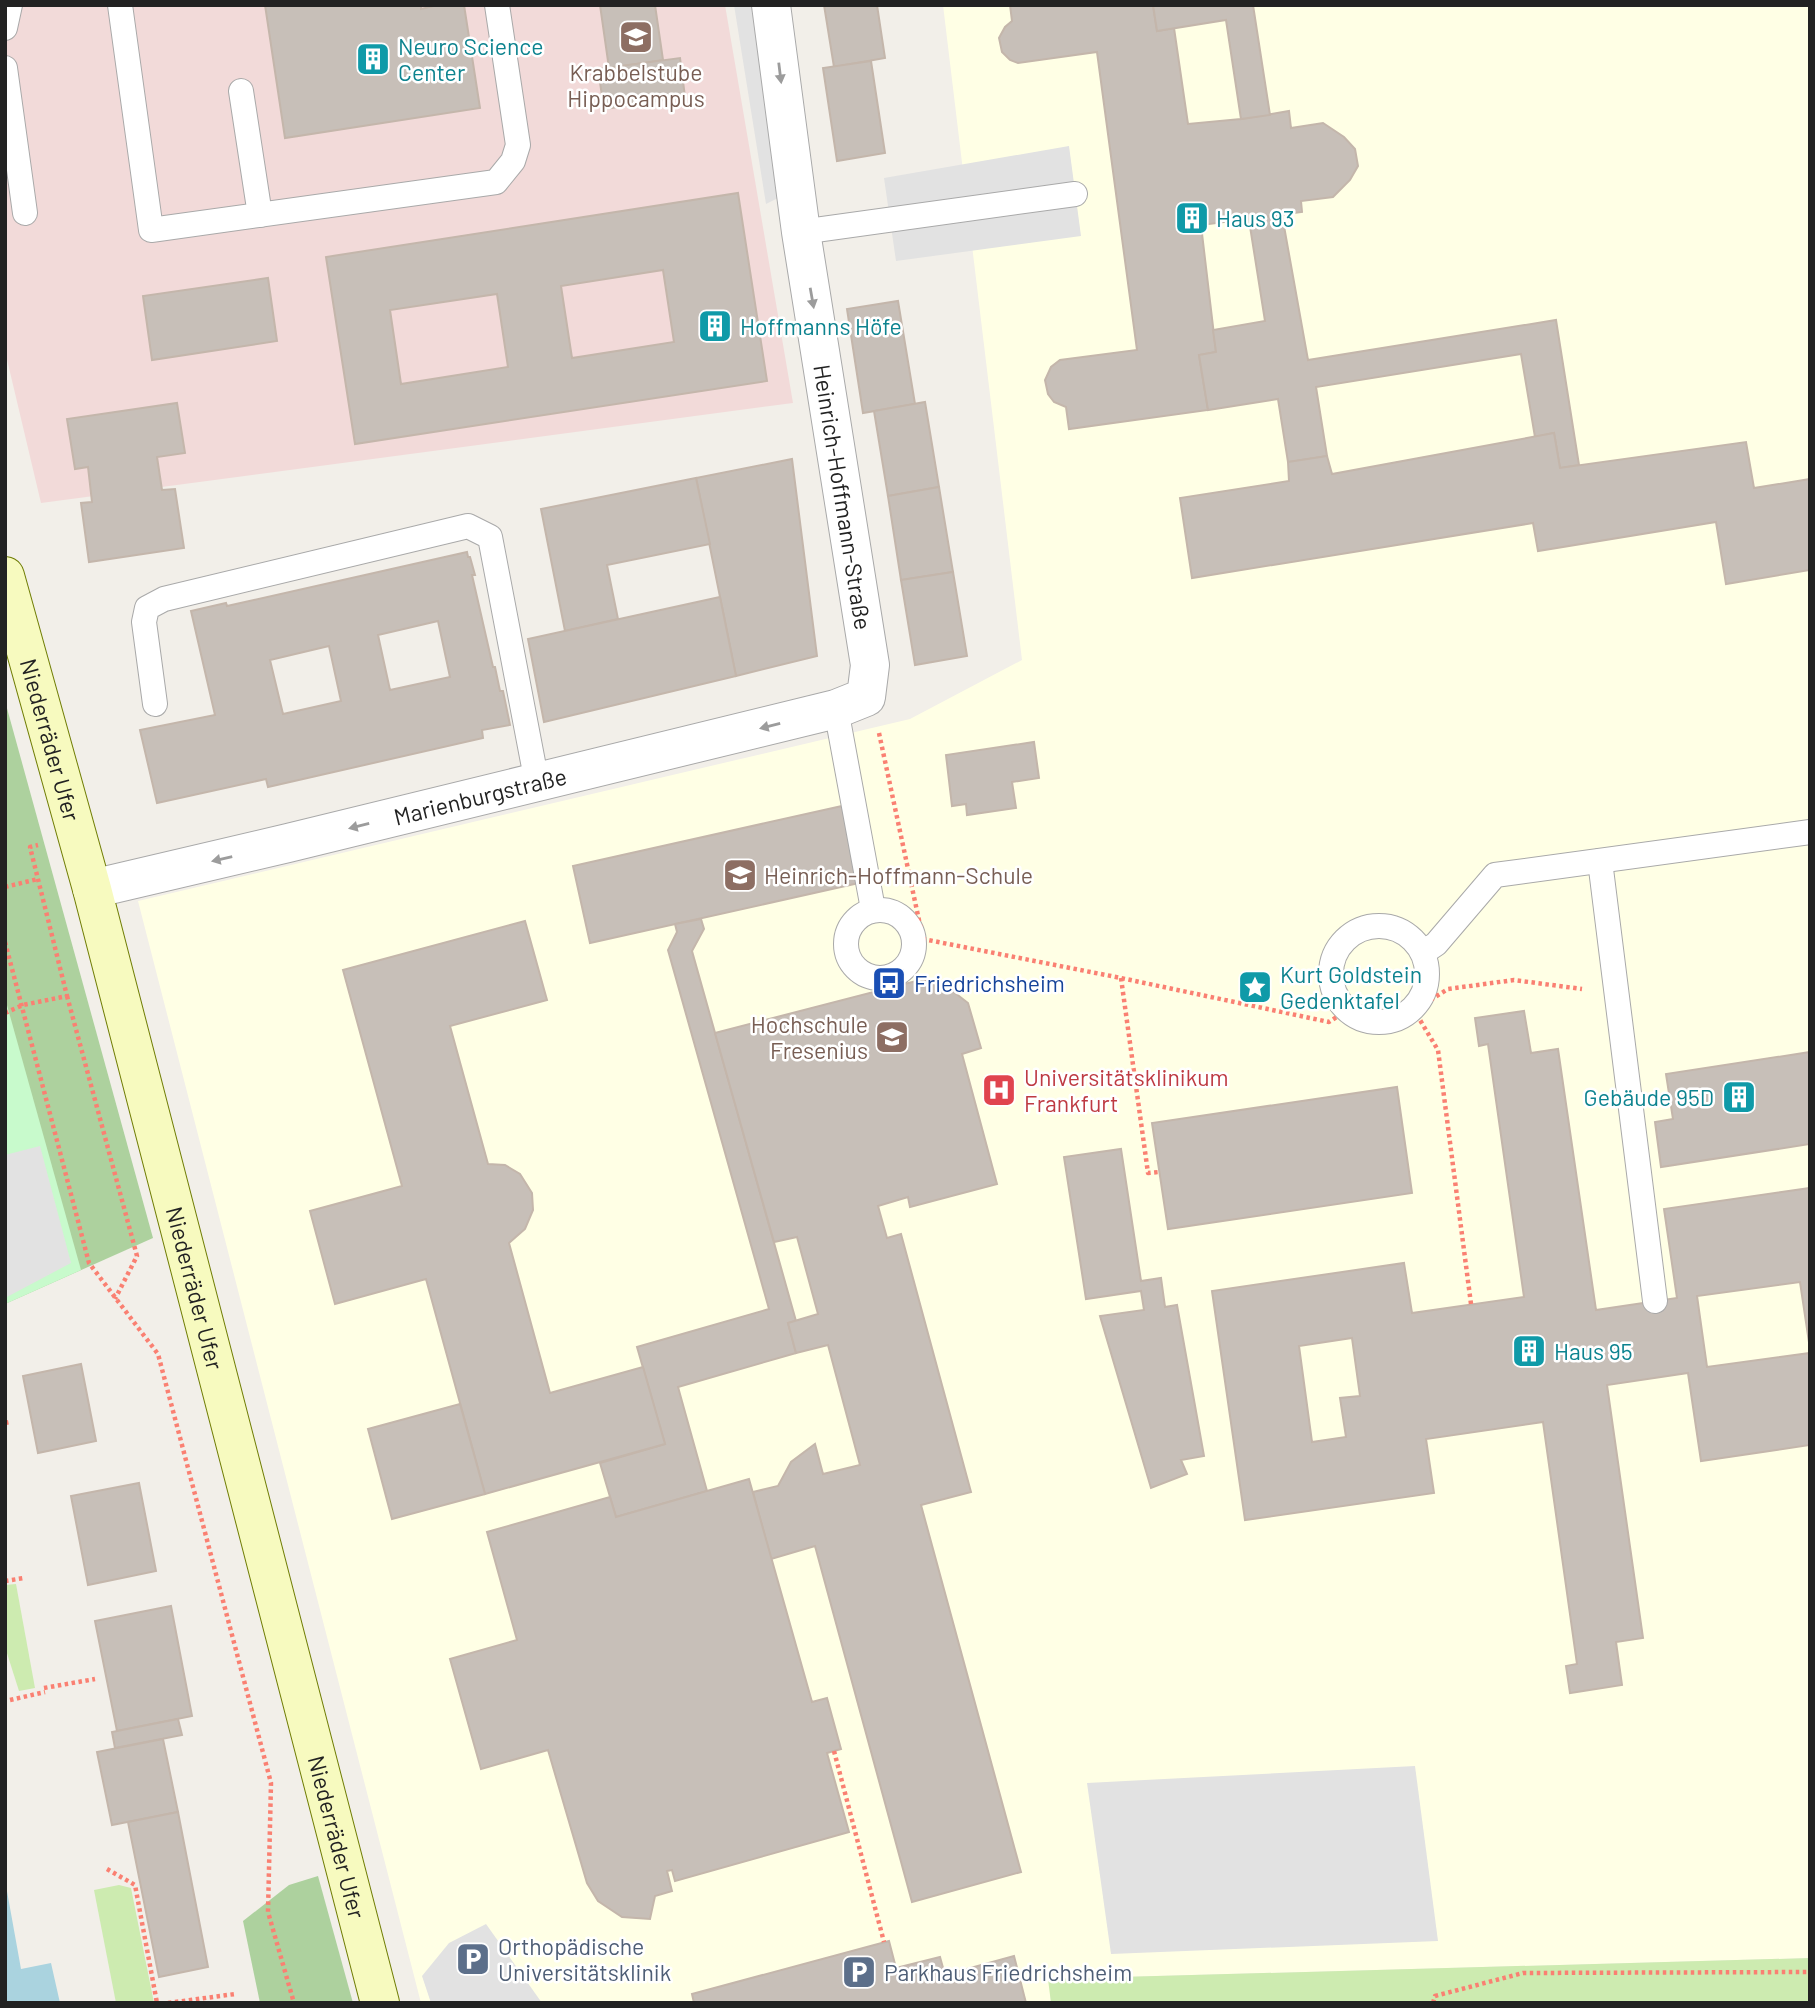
<svg xmlns="http://www.w3.org/2000/svg" width="1815" height="2008" font-family="Barlow,sans-serif">
  <style>
    .commercial { fill: #f2dad9 }
    .education { fill: #ffffe5 }
    .grass { fill: #cdebb0 }
    .forest { fill: #add19e }
    .park { fill: #c8facc }
    .parking { fill: #e2e2e2 }
    .water { fill: #aad3df }
    .building { fill: #c7bfb8; stroke: #c4b6ab; stroke-width: 2; fill-rule: evenodd }
    .lines { fill: none; stroke-linecap: round; stroke-linejoin: round }
    .lane-casing { stroke: #a9a9a9; stroke-width: 26 }
    .street-casing { stroke: #a9a9a9; stroke-width: 40 }
    .secondary-casing { stroke: #707d05; stroke-width: 40 }
    .path { stroke: #fa8072; stroke-width: 4.5; stroke-dasharray: 3.5 3.5; stroke-linecap: butt }
    .lane { stroke: #fff; stroke-width: 24 }
    .street { stroke: #fff; stroke-width: 38 }
    .secondary { stroke: #f7fabf; stroke-width: 38 }
    .oneway { fill: #9c9c9c }
    .labels { text-anchor: middle; dominant-baseline: central; stroke-width: 5; stroke-linejoin: round; paint-order: stroke }
    .culture-label { font-size: 23px; fill: #0d838f; stroke: #fff; text-anchor: start }
    .education-label { font-size: 23px; fill: #785e54; stroke: #fff }
    .street-label { font-size: 23px; fill: #222; stroke: #fff }
    .transit-label { font-size: 23px; fill: #164399; stroke: #fff; text-anchor: start }
    .health-label { font-size: 23px; fill: #be3a42; stroke: #fff; text-anchor: start }
    .service-label { font-size: 23px; fill: #4e5e75; stroke: #fff; text-anchor: start }
  </style>
  <rect width="100%" height="100%" fill="#f2efe9"/>
  <polygon class="commercial" points="5,5 725,5 793,403 41,503 5,351"/>
  <polygon class="education" points="943,5 1810,5 1810,1958 1049,1979 1051,2003 421,2003 138,901 910,719 1022,660"/>
  <g class="grass">
    <polygon points="16,1584 35,1688 19,1691 5,1647 5,1585"/>
    <polygon points="119,1885 131,1888 154,2003 116,2003 94,1890"/>
    <polygon points="1810,1958 1810,2003 1051,2003 1048,1979"/>
  </g>
  <g class="forest">
    <polygon points="5,701 153,1238 5,1304"/>
    <polygon points="318,1876 353,2003 260,2003 243,1921 289,1885"/>
  </g>
  <polygon class="park" points="5,998 81,1270 5,1304"/>
  <g class="parking">
    <polygon points="734,5 760,5 786,194 766,204"/>
    <polygon points="1069,146 1081,236 896,261 884,178"/>
    <polygon points="40,1146 71,1263 5,1298 5,1155"/>
    <polygon points="1415,1766 1438,1941 1111,1954 1087,1783"/>
    <polygon points="486,1924 542,2003 431,2003 422,1976 449,1943"/>
  </g>
  <polygon class="water" points="5,1880 21,1969 51,1963 60,2003 5,2003"/>
  <g class="building">
    <polygon points="265,5 421,5 421,9 438,5 464,5 480,108 285,138"/>
    <polygon points="600,5 655,5 663,60 609,68"/>
    <polygon points="824,5 877,5 885,58 834,67"/>
    <polygon points="1010,5 1153,5 1157,31 1174,28 1188,124 1241,119 1289,111 1291,128 1323,123 1344,137 1355,149 1358,166 1350,180 1333,197 1301,201 1302,212 1201,225 1216,352 1199,355 1208,410 1069,429 1066,407 1054,402 1048,394 1045,380 1051,367 1060,360 1137,350 1097,52 1018,63 1010,60 1002,52 999,38 1005,27 1012,21"/>
    <polygon points="1153,5 1253,5 1270,115 1241,119 1226,20 1157,31"/>
    <polygon points="680,58 685,97 604,109 598,69"/>
    <polygon points="871,61 885,153 837,161 823,68"/>
    <path d="M 738,193 L 767,381 L 355,444 L 326,257 ZM 663,270 L 674,342 L 572,358 L 561,286 ZM 497,294 L 508,367 L 401,384 L 390,310 Z"/>
    <polygon points="1282,215 1308,360 1556,320 1579,465 1560,468 1554,433 1535,437 1521,354 1316,387 1327,456 1288,462 1278,399 1208,410 1199,355 1216,352 1213,330 1265,321 1249,220"/>
    <polygon points="268,278 277,341 152,360 143,296"/>
    <polygon points="898,301 915,404 863,413 847,309"/>
    <polygon points="925,402 939,487 888,496 874,411"/>
    <polygon points="177,403 185,453 157,457 162,490 175,489 184,548 89,562 81,503 92,502 88,467 75,469 67,419"/>
    <polygon points="1554,433 1560,468 1746,442 1754,488 1810,479 1810,570 1726,584 1716,522 1538,551 1533,523 1192,578 1180,498 1289,481 1288,462 1327,456 1332,474"/>
    <polygon points="792,459 817,656 736,676 696,478"/>
    <polygon points="696,478 710,544 607,565 618,619 565,631 541,509"/>
    <polygon points="939,487 953,572 901,580 888,496"/>
    <path d="M 467,552 L 468,557 L 470,557 L 475,575 L 472,575 L 493,667 L 495,667 L 500,691 L 503,691 L 510,725 L 482,730 L 483,738 L 268,787 L 266,779 L 157,803 L 140,730 L 215,715 L 191,611 L 226,603 L 227,606 ZM 438,621 L 450,677 L 390,690 L 378,635 ZM 329,646 L 341,701 L 283,714 L 270,660 Z"/>
    <polygon points="953,572 967,656 915,665 901,580"/>
    <polygon points="720,597 736,676 544,722 528,639"/>
    <polygon points="1034,742 1039,778 1012,782 1016,808 967,815 966,804 952,806 946,755"/>
    <polygon points="842,806 859,883 590,943 573,866"/>
    <polygon points="701,919 704,929 692,951 796,1321 788,1323 796,1353 678,1387 707,1491 616,1517 600,1463 665,1444 637,1347 769,1309 668,950 677,932 675,924"/>
    <polygon points="525,921 547,1000 450,1026 488,1164 505,1165 520,1174 532,1193 533,1210 525,1229 509,1243 550,1393 643,1367 665,1444 485,1494 426,1279 335,1304 310,1211 402,1186 343,970"/>
    <polygon points="920,980 941,982 968,1003 981,1048 962,1054 997,1184 910,1207 908,1197 878,1206 887,1238 901,1234 971,1492 921,1505 1021,1872 912,1902 815,1546 771,1559 753,1492 778,1486 791,1462 815,1444 823,1474 860,1465 828,1345 796,1353 788,1323 818,1314 797,1237 774,1242 715,1033"/>
    <path d="M 1524,1011 L 1531,1053 L 1558,1049 L 1596,1310 L 1677,1298 L 1664,1209 L 1810,1188 L 1810,1349 L 1800,1282 L 1697,1296 L 1707,1367 L 1810,1353 L 1810,1445 L 1701,1461 L 1688,1373 L 1607,1385 L 1643,1638 L 1616,1642 L 1622,1685 L 1570,1693 L 1566,1666 L 1577,1664 L 1543,1422 L 1426,1439 L 1434,1493 L 1245,1520 L 1212,1291 L 1404,1263 L 1412,1313 L 1524,1297 L 1488,1044 L 1479,1046 L 1475,1018 ZM 1352,1338 L 1360,1396 L 1340,1398 L 1346,1437 L 1312,1442 L 1299,1346 Z"/>
    <polygon points="1810,1052 1810,1144 1661,1167 1655,1122 1673,1119 1666,1074"/>
    <polygon points="1397,1087 1412,1193 1168,1229 1152,1123"/>
    <polygon points="1121,1149 1141,1281 1161,1278 1165,1307 1177,1305 1204,1456 1181,1460 1187,1474 1151,1488 1100,1316 1144,1310 1141,1291 1086,1299 1064,1157"/>
    <polygon points="81,1364 96,1441 38,1453 23,1376"/>
    <polygon points="460,1404 485,1494 392,1519 368,1429"/>
    <polygon points="749,1479 812,1702 827,1698 841,1749 827,1753 849,1832 675,1881 672,1870 667,1871 672,1891 655,1896 650,1919 622,1917 598,1901 587,1883 548,1750 481,1769 450,1659 517,1640 487,1532 610,1497 616,1517"/>
    <polygon points="139,1483 156,1571 88,1585 71,1496"/>
    <polygon points="171,1606 192,1716 117,1731 95,1621"/>
    <polygon points="178,1719 182,1735 115,1748 112,1732"/>
    <polygon points="163,1739 178,1812 112,1825 97,1752"/>
    <polygon points="178,1812 208,1967 159,1977 128,1822"/>
    <polygon points="889,1941 896,1968 940,1957 945,1975 1014,1956 1026,2003 694,2003 692,1994"/>
  </g>
  <g class="lines">
    <g class="lane-casing">
      <g id="lane">
        <polyline points="120,5 151,230 496,182 513,161 518,145 497,5"/>
        <polyline points="5,28 10,5"/>
        <polyline points="5,68 25,213"/>
        <polyline points="241,91 260,215"/>
        <polyline points="801,232 1075,194"/>
        <polyline points="155,704 144,622 147,608 164,599 468,526 490,537 537,783"/>
        <polyline points="836,709 873,909"/>
        <polyline points="1600,861 1655,1301"/>
        <circle cx="880" cy="944" r="34"/>
        <circle cx="1379" cy="974" r="48"/>
        <polyline points="1424,952 1436,944 1495,875 1810,832"/>
      </g>
    </g>
    <g class="street-casing">
      <g id="street">
        <path id="s1" d="M 92,889 L 288,843 L 836,709 L 866,697 L 870,665 L 801,232 L 771,5"/>
      </g>
    </g>
    <g class="secondary-casing">
      <g id="secondary">
        <path id="s2" d="M 5,576 L 92,889 L 380,2003"/>
      </g>
    </g>
    <g class="path">
      <polyline points="879,733 923,939 1121,978 1329,1022 1347,1010"/>
      <polyline points="5,887 38,879"/>
      <polyline points="5,942 89,1263 158,1354 271,1783 268,1912 294,2003"/>
      <polyline points="915,947 923,939"/>
      <polyline points="1121,978 1148,1173 1159,1172"/>
      <polyline points="67,996 137,1256 115,1299"/>
      <polyline points="5,1013 23,1005 67,996 30,847 38,845"/>
      <polyline points="1471,1304 1438,1050 1414,1010 1448,989 1514,980 1582,989"/>
      <polyline points="5,1423 10,1422"/>
      <polyline points="5,1581 24,1578"/>
      <polyline points="44,1688 95,1679"/>
      <polyline points="10,1700 45,1692"/>
      <polyline points="834,1751 884,1942"/>
      <polyline points="107,1869 135,1885 157,2003"/>
      <polyline points="168,2003 235,1994"/>
      <polyline points="1433,2003 1435,1996 1523,1973 1810,1972"/>
    </g>
    <use href="#lane" class="lane"/>
    <use href="#street" class="street"/>
    <use href="#secondary" class="secondary"/>
  </g>
  <defs><path id="oneway-solid" d="M-6-.8H1V-3.2L6.5 0L1 3.2V.8H-6Z" transform="scale(1.75)"/></defs>
  <g class="oneway">
    <use href="#oneway-solid" transform="translate(780 73) rotate(83)"/>
    <use href="#oneway-solid" transform="translate(812 298) rotate(80)"/>
    <use href="#oneway-solid" transform="translate(770 726) rotate(166)"/>
    <use href="#oneway-solid" transform="translate(359 826) rotate(166)"/>
    <use href="#oneway-solid" transform="translate(222 859) rotate(167)"/>
  </g>
  <defs>
    <g id="school-square" transform="scale(1.75)"><rect x="-9" y="-9" width="18" height="18" rx="4" fill="#8d6e63" stroke="#fff"/><path d="M0-5L7-2L0 1L-7-2ZM-4 1L0 2.5L4 1V4Q0 6-4 4Z" fill="#fff"/></g>
    <g id="building-square" transform="scale(1.75)"><rect x="-9" y="-9" width="18" height="18" rx="4" fill="#0f9aa8" stroke="#fff"/><path d="M-4-6H4V6H1V3H-1V6H-4ZM-2.5-4.3h1.7v1.8h-1.7ZM.8-4.3h1.7v1.8H.8ZM-2.5-1h1.7V.8h-1.7ZM.8-1h1.7V.8H.8Z" fill="#fff"/></g>
    <g id="bus-square" transform="scale(1.75)"><rect x="-9" y="-9" width="18" height="18" rx="4" fill="#1a4fb4" stroke="#fff"/><path d="M-5-6H5V4H4V6H2V4H-2V6H-4V4H-5ZM-3.5-4V0h7V-4ZM-3.5 1.2v1.5H-2V1.2ZM2 1.2v1.5H3.5V1.2Z" fill="#fff"/></g>
    <g id="sight-square" transform="scale(1.75)"><rect x="-9" y="-9" width="18" height="18" rx="4" fill="#0f9aa8" stroke="#fff"/><path d="M0-6L1.8-2.2L6-1.7L2.9 1.2L3.7 5.4L0 3.3L-3.7 5.4L-2.9 1.2L-6-1.7L-1.8-2.2Z" fill="#fff"/></g>
    <g id="hospital-square" transform="scale(1.75)"><rect x="-9" y="-9" width="18" height="18" rx="4" fill="#e0444e" stroke="#fff"/><path d="M-5-5h3v3.5h4V-5h3V5h-3V1.5h-4V5h-3Z" fill="#fff"/></g>
    <g id="parking-square" transform="scale(1.75)"><rect x="-9" y="-9" width="18" height="18" rx="4" fill="#5c6f8a" stroke="#fff"/><path d="M-3.5-5.5H1a3.5 3.5 0 0 1 0 7H-1V5.5H-3.5ZM-1-3.4V-.6H.8a1.4 1.4 0 0 0 0-2.8Z" fill="#fff"/></g>
  </defs>
  <g fill-rule="evenodd">
    <use href="#school-square" x="636" y="37"/>
    <use href="#building-square" x="373" y="59"/>
    <use href="#building-square" x="1192" y="218"/>
    <use href="#building-square" x="715" y="326"/>
    <use href="#school-square" x="740" y="875"/>
    <use href="#bus-square" x="889" y="983"/>
    <use href="#sight-square" x="1255" y="987"/>
    <use href="#school-square" x="892" y="1037"/>
    <use href="#hospital-square" x="999" y="1090"/>
    <use href="#building-square" x="1739" y="1097"/>
    <use href="#building-square" x="1529" y="1351"/>
    <use href="#parking-square" x="473" y="1959"/>
    <use href="#parking-square" x="859" y="1972"/>
  </g>
  <g class="labels">
    <g class="culture-label">
      <text x="398" y="46">Neuro Science<tspan x="398" dy="26">Center</tspan></text>
      <text x="1216" y="218">Haus 93</text>
      <text x="740" y="326">Hoffmanns Höfe</text>
      <text x="1280" y="974">Kurt Goldstein<tspan x="1280" dy="26">Gedenktafel</tspan></text>
      <text x="1714" y="1097" text-anchor="end">Gebäude 95D</text>
      <text x="1554" y="1351">Haus 95</text>
    </g>
    <g class="education-label">
      <text x="636" y="72">Krabbelstube<tspan x="636" dy="26">Hippocampus</tspan></text>
      <text x="764" y="875" text-anchor="start">Heinrich-Hoffmann-Schule</text>
      <text x="868" y="1024" text-anchor="end">Hochschule<tspan x="868" dy="26">Fresenius</tspan></text>
    </g>
    <g class="street-label">
      <text transform="translate(843 497) rotate(81)">Heinrich-Hoffmann-Straße</text>
      <text stroke="none"><textPath href="#s2" startOffset="170">Niederräder Ufer</textPath></text>
      <text stroke="none"><textPath href="#s1" startOffset="399">Marienburgstraße</textPath></text>
      <text stroke="none"><textPath href="#s2" startOffset="737">Niederräder Ufer</textPath></text>
      <text stroke="none"><textPath href="#s2" startOffset="1304">Niederräder Ufer</textPath></text>
    </g>
    <g class="transit-label">
      <text x="914" y="983">Friedrichsheim</text>
    </g>
    <g class="health-label">
      <text x="1024" y="1077">Universitätsklinikum<tspan x="1024" dy="26">Frankfurt</tspan></text>
    </g>
    <g class="service-label">
      <text x="498" y="1946">Orthopädische<tspan x="498" dy="26">Universitätsklinik</tspan></text>
      <text x="884" y="1972">Parkhaus Friedrichsheim</text>
    </g>
  </g>
  <rect width="1815" height="2008" fill="none" stroke="#222222" stroke-width="14"/>
</svg>
